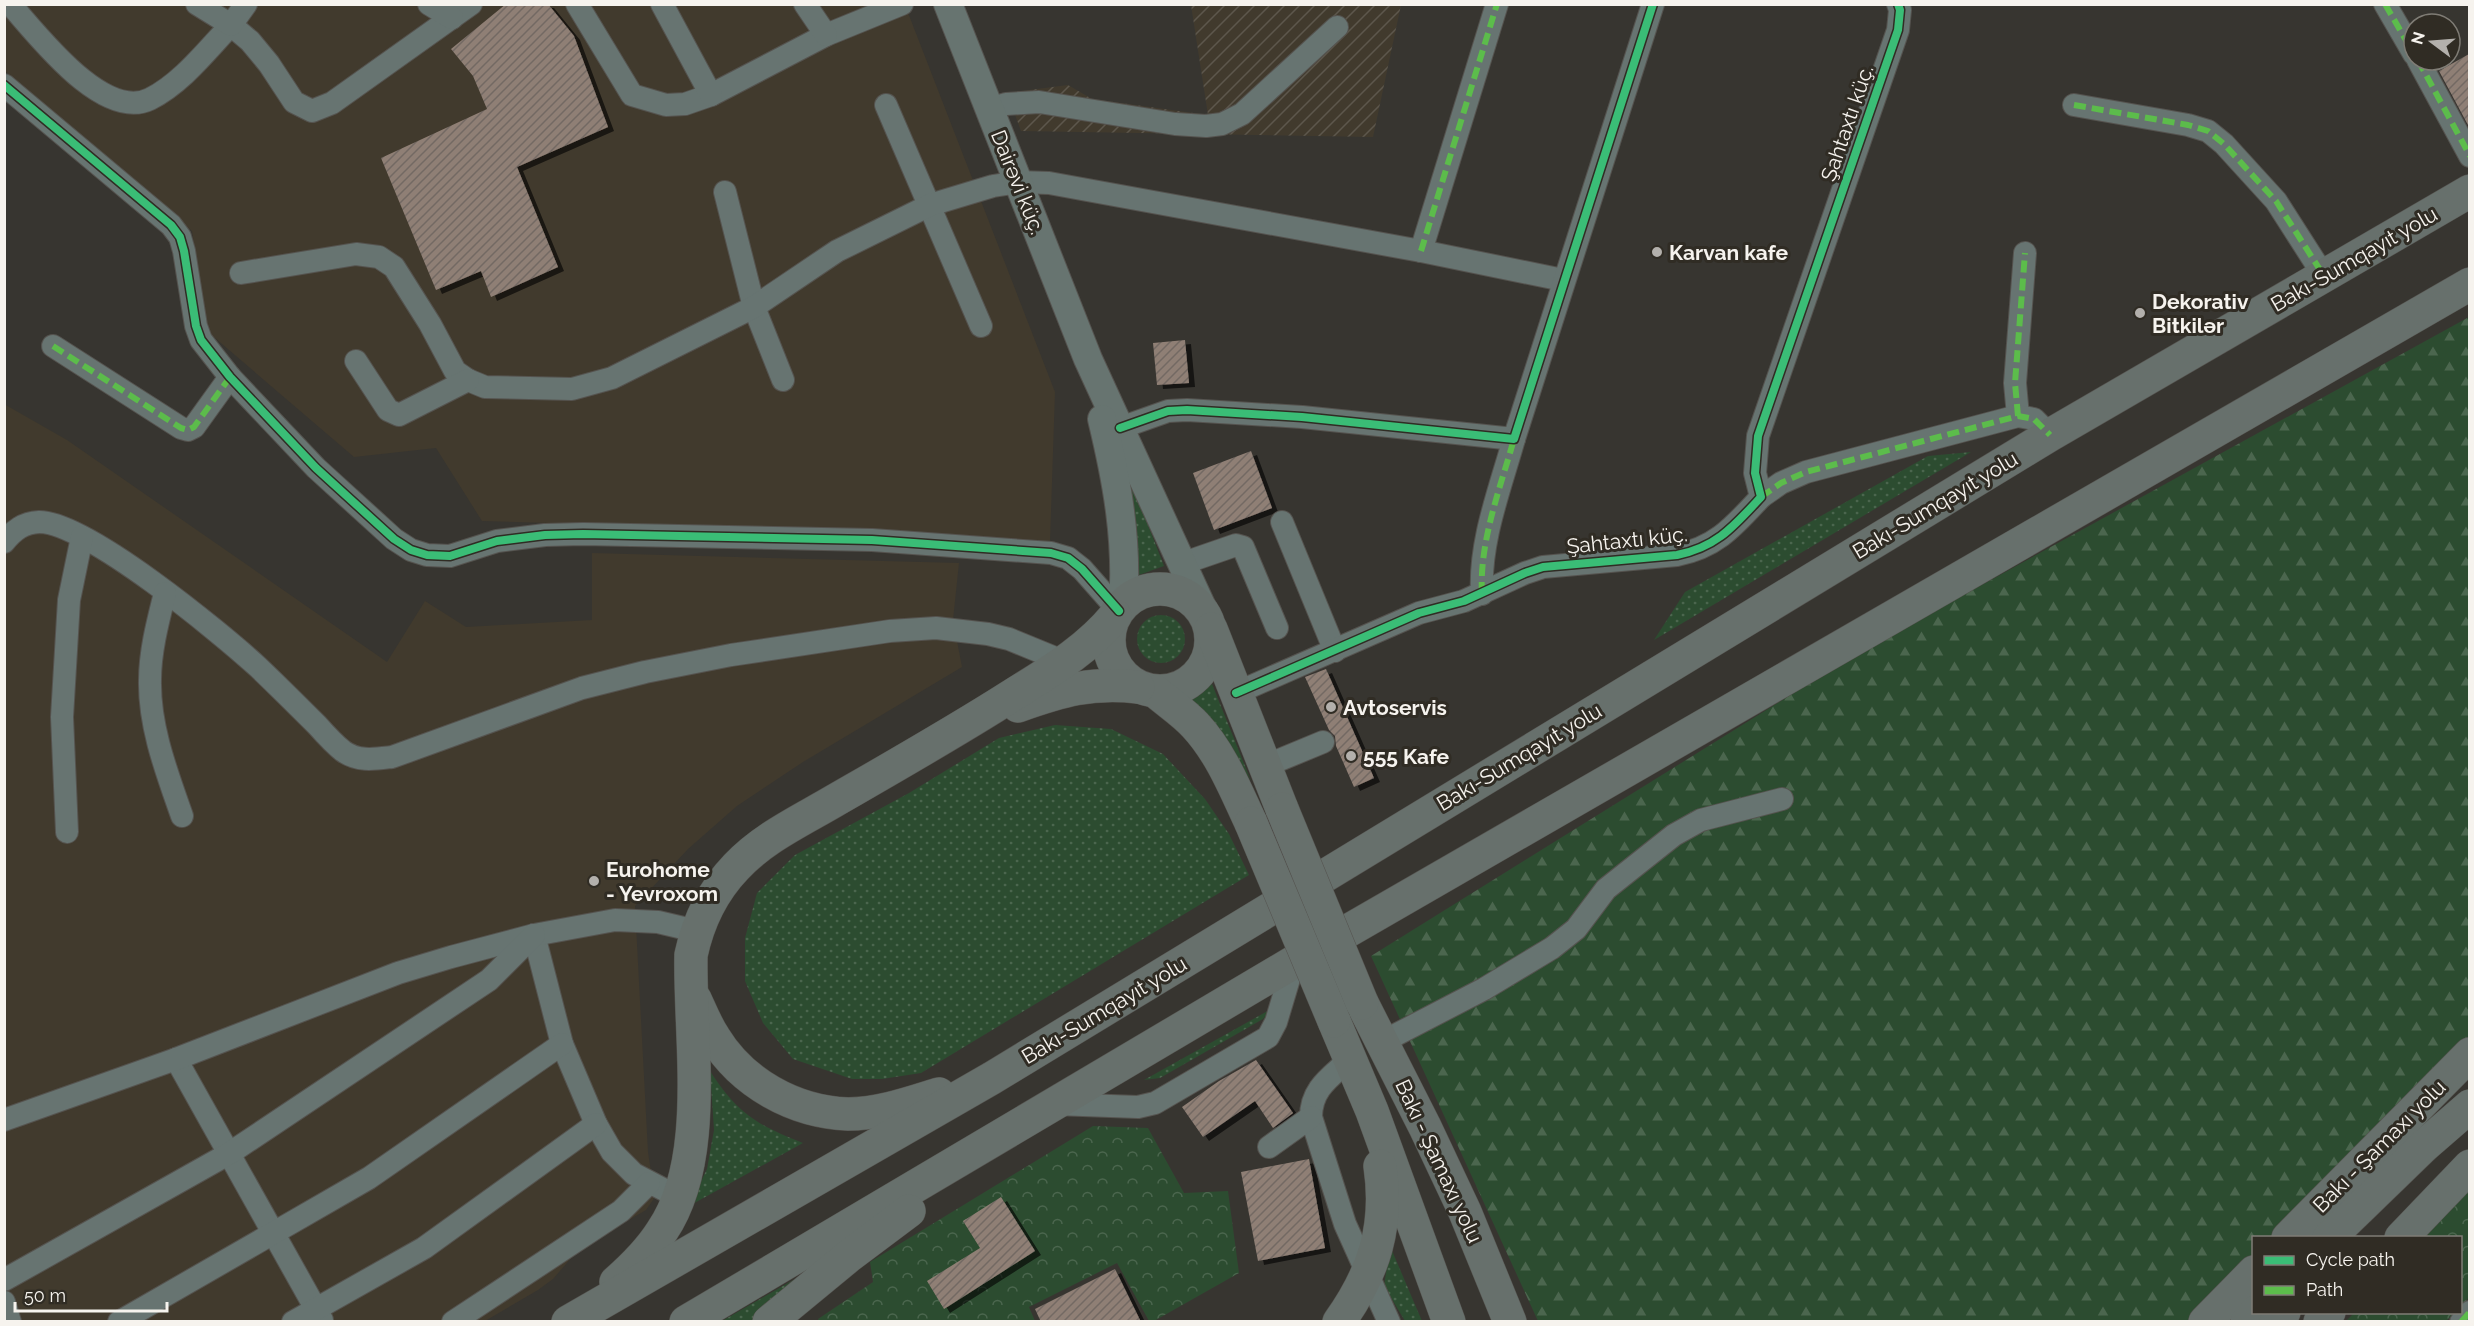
<svg xmlns="http://www.w3.org/2000/svg" width="2474" height="1326" font-family="Raleway,sans-serif">
  <style>
    .built { fill: #413a2d }
    .industrial { fill: url(#industrial-furrows) }
    .grass { fill: url(#grass-dots) }
    .forest { fill: url(#forest-firs) }
    .park { fill: url(#park-crowns) }
    .building { fill: url(#building-hatch); filter: url(#shadow) }
    .lines { fill: none; stroke-linecap: round; stroke-linejoin: round }
    .minor-casing { stroke: #55534f; stroke-width: 24 }
    .major-casing { stroke: #55534f; stroke-width: 30 }
    .highway-casing { stroke: #55534f; stroke-width: 34 }
    .minor { stroke: #677471; stroke-width: 22 }
    .major { stroke: #677470; stroke-width: 28 }
    .highway { stroke: #67706c; stroke-width: 33 }
    .highway-bridge-casing { stroke: #55534f; stroke-width: 34; stroke-linecap: butt }
    .highway-bridge { stroke: #67706c; stroke-width: 33 }
    .quiet { stroke: #5cbc4b; stroke-width: 6; stroke-dasharray: 12 6; stroke-linecap: butt }
    .cycleway-casing { stroke: #302c24; stroke-width: 11 }
    .cycleway { stroke: #3abd76; stroke-width: 8 }
    .poi-dot { fill: #b3b0ac; stroke: #302c24; stroke-width: 2 }
    .labels { text-anchor: middle; dominant-baseline: central; stroke-width: 6; stroke-linejoin: round; paint-order: stroke }
    .street-label { font-size: 21px; fill: #f6f3ee; stroke: #302c24 }
    .poi-label { font-size: 21px; font-weight: bold; fill: #f6f3ee; stroke: #302c24; text-anchor: start }
  </style>
  <defs>
    <pattern id="industrial-furrows" width="10" height="10" patternUnits="userSpaceOnUse" patternTransform="scale(1.5)"><rect width="10" height="10" fill="#413a2d"/><path d="M-1 1l2-2M0 10L10 0M9 11l2-2" fill="none" stroke="#5d574c"/></pattern>
    <pattern id="grass-dots" width="8" height="8" patternUnits="userSpaceOnUse" patternTransform="scale(1.5)"><rect width="8" height="8" fill="#2c4c30"/><path d="M2 2h.1M6 6h.1" fill="none" stroke="#4b664e" stroke-width="1.8" stroke-linecap="round"/></pattern>
    <pattern id="forest-firs" width="22" height="20" patternUnits="userSpaceOnUse" patternTransform="scale(1.5)"><rect width="22" height="20" fill="#2c4c30"/><path d="M5 1l3.5 6h-7zM16 11l3.5 6h-7z" fill="#4b664e"/></pattern>
    <pattern id="park-crowns" width="20" height="18" patternUnits="userSpaceOnUse" patternTransform="scale(1.5)"><rect width="20" height="18" fill="#2c4c30"/><path d="M2 6a3 3 0 1 1 6 0M12 15a3 3 0 1 1 6 0" fill="none" stroke="#4b664e"/></pattern>
    <pattern id="building-hatch" width="6" height="6" patternUnits="userSpaceOnUse" patternTransform="scale(1.5)"><rect width="6" height="6" fill="#8f7f75"/><path d="M-1 1l2-2M0 6l6-6M5 7l2-2" fill="none" stroke="#736963"/></pattern>
    <filter id="shadow"><feDropShadow dx="6" dy="4" stdDeviation="0" flood-color="#0009"/></filter>
  </defs>
  <rect width="100%" height="100%" fill="#373530"/>
  <g class="built">
    <polygon points="5,5 905,5 1055,392 1050,542 966,536 482,521 436,448 354,457 208,332 192,231 5,71"/>
    <polygon points="4,404 67,440 387,662 425,601 466,627 592,620 592,553 959,563 953,620 962,667 803,762 737,806 688,849 635,906 648,1152 655,1197 646,1210 579,1249 553,1279 538,1290 485,1321 5,1321"/>
  </g>
  <polygon class="industrial" points="1191,5 1401,5 1373,137 1021,131 1007,93 1068,85 1092,99 1208,115"/>
  <g class="grass">
    <polygon points="1118,448 1164,566 1136,576"/>
    <polygon points="1971,452 1654,640 1685,592 1928,456"/>
    <circle cx="1161" cy="639" r="24"/>
    <polygon points="1212,684 1251,781 1231,748 1179,698"/>
    <polygon points="1055,725 1111,729 1163,754 1205,799 1229,834 1249,875 921,1073 882,1079 852,1079 793,1059 763,1023 745,981 745,938 757,893 795,855 909,793 999,738"/>
    <polygon points="1273,1008 1263,1019 1160,1078 1144,1080"/>
    <path d="M 710,1071 C 737,1113 757,1125 803,1143 L 689,1206 L 707,1169 L 714,1130 Z"/>
    <polygon points="1390,1246 1422,1321 1405,1321 1384,1286"/>
    <polygon points="835,1256 759,1321 722,1321"/>
  </g>
  <polygon class="forest" points="2469,317 2469,1036 2270,1237 2254,1238 2253,1254 2187,1321 1538,1321 1371,956 1858,653"/>
  <g class="park">
    <polygon points="1093,1126 1148,1128 1184,1193 1228,1191 1239,1273 1154,1321 1149,1321 1117,1263 1029,1307 1035,1321 819,1322 818,1319 873,1282 870,1262"/>
    <polygon points="2469,1189 2469,1297 2461,1307 2460,1238 2424,1238"/>
    <polygon points="2354,1313 2455,1313 2446,1321 2345,1322"/>
  </g>
  <g class="building">
    <polygon points="506,4 548,4 574,36 608,127 517,167 558,267 491,297 481,271 436,290 381,158 487,109 473,76 451,49"/>
    <polygon points="2469,54 2469,127 2439,71"/>
    <polygon points="1185,340 1189,383 1157,385 1153,343"/>
    <polygon points="1251,451 1272,508 1214,530 1193,473"/>
    <polygon points="1326,669 1374,778 1354,787 1336,746 1335,736 1329,730 1305,677"/>
    <polygon points="1256,1060 1293,1113 1273,1128 1255,1101 1203,1137 1182,1107 1219,1081"/>
    <polygon points="1309,1159 1325,1248 1258,1261 1241,1172"/>
    <polygon points="1001,1197 1035,1251 944,1309 927,1281 980,1248 963,1221"/>
    <polygon points="1115,1269 1141,1322 1041,1322 1035,1309"/>
  </g>
  <g class="lines">
    <g class="minor-casing">
      <g id="minor">
        <path d="M 10,4 C 37,34 103,122 150,99 C 182,83 207,50 231,25 L 250,41 L 269,64 L 294,102 L 312,111 L 332,103 L 471,4"/>
        <polyline points="197,4 231,25 246,4"/>
        <polyline points="429,4 452,18"/>
        <polyline points="577,4 632,95 666,105 685,104 711,95 826,35 902,4"/>
        <polyline points="662,4 711,95"/>
        <polyline points="805,4 826,35"/>
        <polyline points="2385,4 2414,54"/>
        <polyline points="2418,60 2470,156"/>
        <polyline points="4,85 171,225 180,237 184,251 196,326 201,340 230,377 316,468 394,539 411,550 427,555 450,556 497,541 545,535 583,534 872,540 1051,553 1068,558 1082,569 1119,611"/>
        <polyline points="886,105 981,326"/>
        <polyline points="2074,105 2188,125 2208,131 2224,144 2276,201 2324,276"/>
        <polyline points="989,109 1006,104 1039,102 1175,124 1206,126 1222,124 1242,114 1337,27"/>
        <polyline points="725,192 754,307 783,380"/>
        <polyline points="1421,251 1497,4"/>
        <polyline points="241,273 356,254 379,257 394,267 430,324 455,371 468,380 485,387 572,389 612,378 754,307 837,251 930,205 993,186 1018,182 1049,183 1421,251 1563,280"/>
        <polyline points="53,346 181,428 188,430 194,427 230,377"/>
        <polyline points="356,361 388,410 399,415 468,380"/>
        <polyline points="2018,416 2015,383 2025,253"/>
        <polyline points="1120,428 1168,411 1187,410 1302,417 1514,439 1653,4"/>
        <polyline points="1761,497 1781,483 1806,472 2018,416 2034,419 2050,435"/>
        <polyline points="1282,522 1335,651"/>
        <path d="M 4,542 C 14,530 23,523 39,522 C 85,521 221,633 258,667 C 278,686 298,706 317,725 C 325,734 334,744 343,751 C 358,762 375,759 392,757 L 582,688 L 645,672 L 731,655 L 890,631 L 936,628 L 988,634 L 1009,639 L 1065,662"/>
        <polyline points="1181,564 1236,545 1243,547 1277,628"/>
        <path d="M 165,593 C 158,621 150,651 150,680 C 149,727 167,773 182,816"/>
        <path d="M 1482,594 C 1479,542 1500,489 1514,439"/>
        <path d="M 1236,693 L 1419,613 L 1464,601 L 1525,573 L 1543,567 L 1677,555 C 1717,547 1734,526 1761,497 L 1755,473 L 1758,436 L 1898,30 L 1900,10 L 1898,4"/>
        <polyline points="1265,766 1323,742"/>
        <polyline points="67,832 62,717 69,600 82,537"/>
        <polyline points="534,935 562,1044 596,1124 612,1152 634,1174 678,1197"/>
        <polyline points="1382,1042 1484,989 1552,948 1576,929 1606,889 1674,835 1701,820 1782,799"/>
        <polyline points="176,1059 322,1320"/>
        <path d="M 1350,1059 C 1331,1077 1311,1088 1311,1117 L 1345,1224 L 1389,1322"/>
        <polyline points="1055,1104 1138,1107 1155,1103 1268,1037 1276,1022 1294,962"/>
        <polyline points="4,1120 176,1059 398,973 451,957 534,935 615,920 658,922 696,931"/>
        <polyline points="1269,1147 1311,1117"/>
        <polyline points="4,1280 230,1153 489,980 534,935"/>
        <polyline points="4,1302 10,1322"/>
        <polyline points="119,1322 369,1178 562,1044"/>
        <polyline points="293,1322 424,1248 596,1124"/>
        <polyline points="453,1322 621,1211 649,1183"/>
        <polyline points="2461,1322 2470,1312"/>
      </g>
    </g>
    <g class="major-casing">
      <g id="major">
        <polyline points="948,4 1088,359 1206,616"/>
        <path d="M 1102,419 C 1117,481 1128,541 1123,605"/>
      </g>
    </g>
    <g class="highway-casing">
      <g id="highway">
        <circle cx="1160" cy="640" r="51"/>
        <polyline points="1211,629 1282,809"/>
        <path d="M 1156,692 C 1169,703 1184,713 1195,725 C 1221,753 1235,789 1251,823"/>
        <path d="M 1018,706 C 1063,690 1091,682 1138,687"/>
        <path d="M 695,999 C 701,1012 706,1025 714,1037 C 742,1083 794,1112 848,1114 C 879,1114 910,1103 939,1094"/>
        <polyline points="1362,1003 1425,1127 1465,1212 1510,1322"/>
        <polyline points="1334,1021 1372,1111 1449,1322"/>
        <polyline points="2288,1238 2470,1054"/>
        <polyline points="2329,1238 2424,1146 2470,1106"/>
        <polyline points="2401,1238 2470,1166"/>
        <path d="M 616,1282 C 633,1267 650,1250 662,1231 C 711,1159 689,1038 691,955 C 698,922 712,892 736,867 C 763,838 800,821 834,801 C 893,767 953,733 1011,696 C 1049,672 1086,651 1115,616"/>
        <polyline points="568,1322 992,1078 2050,435 2470,191"/>
        <polyline points="686,1322 1294,962 2470,284"/>
        <polyline points="769,1322 849,1256 909,1211"/>
        <path d="M 1339,1322 C 1374,1273 1389,1226 1380,1166"/>
        <polyline points="2205,1322 2254,1272"/>
        <polyline points="2247,1322 2256,1312"/>
        <polyline points="2276,1322 2284,1312"/>
        <polyline points="2320,1322 2329,1312"/>
      </g>
    </g>
    <use href="#minor" class="minor"/>
    <use href="#major" class="major"/>
    <use href="#highway" class="highway"/>
    <g class="highway-bridge-casing">
      <g id="highway-bridge">
        <polyline points="1282,809 1362,1003"/>
        <polyline points="1251,823 1334,1021"/>
      </g>
    </g>
    <use href="#highway-bridge" class="highway-bridge"/>
    <g class="quiet">
      <polyline points="2385,4 2414,54"/>
      <polyline points="2418,60 2470,156"/>
      <polyline points="2074,105 2188,125 2208,131 2224,144 2276,201 2324,276"/>
      <polyline points="1421,251 1497,4"/>
      <polyline points="53,346 181,428 188,430 194,427 230,377"/>
      <polyline points="2018,416 2015,383 2025,253"/>
      <polyline points="1761,497 1781,483 1806,472 2018,416 2034,419 2050,435"/>
      <path d="M 1482,594 C 1479,542 1500,489 1514,439"/>
      <polyline points="2461,1322 2470,1312"/>
    </g>
    <g class="cycleway-casing">
      <g id="cycleway">
        <polyline points="4,85 171,225 180,237 184,251 196,326 201,340 230,377 316,468 394,539 411,550 427,555 450,556 497,541 545,535 583,534 872,540 1051,553 1068,558 1082,569 1119,611"/>
        <polyline points="1120,428 1168,411 1187,410 1302,417 1514,439 1653,4"/>
        <path d="M 1236,693 L 1419,613 L 1464,601 L 1525,573 L 1543,567 L 1677,555 C 1717,547 1734,526 1761,497 L 1755,473 L 1758,436 L 1898,30 L 1900,10 L 1898,4"/>
      </g>
    </g>
    <use href="#cycleway" class="cycleway"/>
  </g>
  <g class="poi-dot">
    <circle cx="1657" cy="252" r="6"/>
    <circle cx="2140" cy="313" r="6"/>
    <circle cx="1331" cy="707" r="6"/>
    <circle cx="1351" cy="756" r="6"/>
    <circle cx="594" cy="881" r="6"/>
  </g>
  <g class="labels">
    <g class="street-label">
      <text transform="translate(1847 123) rotate(-71)">Şahtaxtı küç.</text>
      <text transform="translate(1018 182) rotate(68)">Dairəvi küç.</text>
      <text transform="translate(2354 259) rotate(-30)">Bakı-Sumqayıt yolu</text>
      <text transform="translate(1935 505) rotate(-31)">Bakı-Sumqayıt yolu</text>
      <text transform="translate(1627 540) rotate(-6)">Şahtaxtı küç.</text>
      <text transform="translate(1519 757) rotate(-31)">Bakı-Sumqayıt yolu</text>
      <text transform="translate(1104 1010) rotate(-31)">Bakı-Sumqayıt yolu</text>
      <text transform="translate(2379 1146) rotate(-45)">Bakı - Şamaxı yolu</text>
      <text transform="translate(1439 1161) rotate(65)">Bakı - Şamaxı yolu</text>
    </g>
    <g class="poi-label">
      <text x="1669" y="252">Karvan kafe</text>
      <text x="2152" y="301">Dekorativ<tspan x="2152" dy="24">Bitkilər</tspan></text>
      <text x="1343" y="707">Avtoservis</text>
      <text x="1363" y="756">555 Kafe</text>
      <text x="606" y="869">Eurohome<tspan x="606" dy="24">- Yevroxom</tspan></text>
    </g>
  </g>
  <rect width="2474" height="1326" fill="none" stroke="#f6f3ee" stroke-width="12"/>
  <rect x="2252" y="1236" width="210" height="78" fill="#302c24" stroke="#7f7c75" stroke-width="1.5"/>
  <rect x="2264" y="1256" width="30" height="9" fill="#3abd76" stroke="#7f7c75" stroke-width="1.5"/>
  <text x="2306" y="1266" font-size="18" fill="#f6f3ee">Cycle path</text>
  <rect x="2264" y="1286" width="30" height="9" fill="#5cbc4b" stroke="#7f7c75" stroke-width="1.5"/>
  <text x="2306" y="1296" font-size="18" fill="#f6f3ee">Path</text>
  <g transform="translate(2432 42) rotate(286)"><circle r="28" fill="#302c24" stroke="#7f7c75" stroke-width="1.5"/>
  <path d="M0-4.5L10 22L0 15L-10 22Z" fill="#b3b0ac"/>
  <text y="-9" font-size="16" font-weight="bold" text-anchor="middle" fill="#f6f3ee">N</text>
  </g>
  <path d="M15 1302v9h152v-9" fill="none" stroke="#f6f3ee" stroke-width="3"/>
  <text x="24" y="1302" font-size="18" fill="#f6f3ee" stroke="#302c24" stroke-width="4.5" paint-order="stroke">50 m</text>
</svg>
